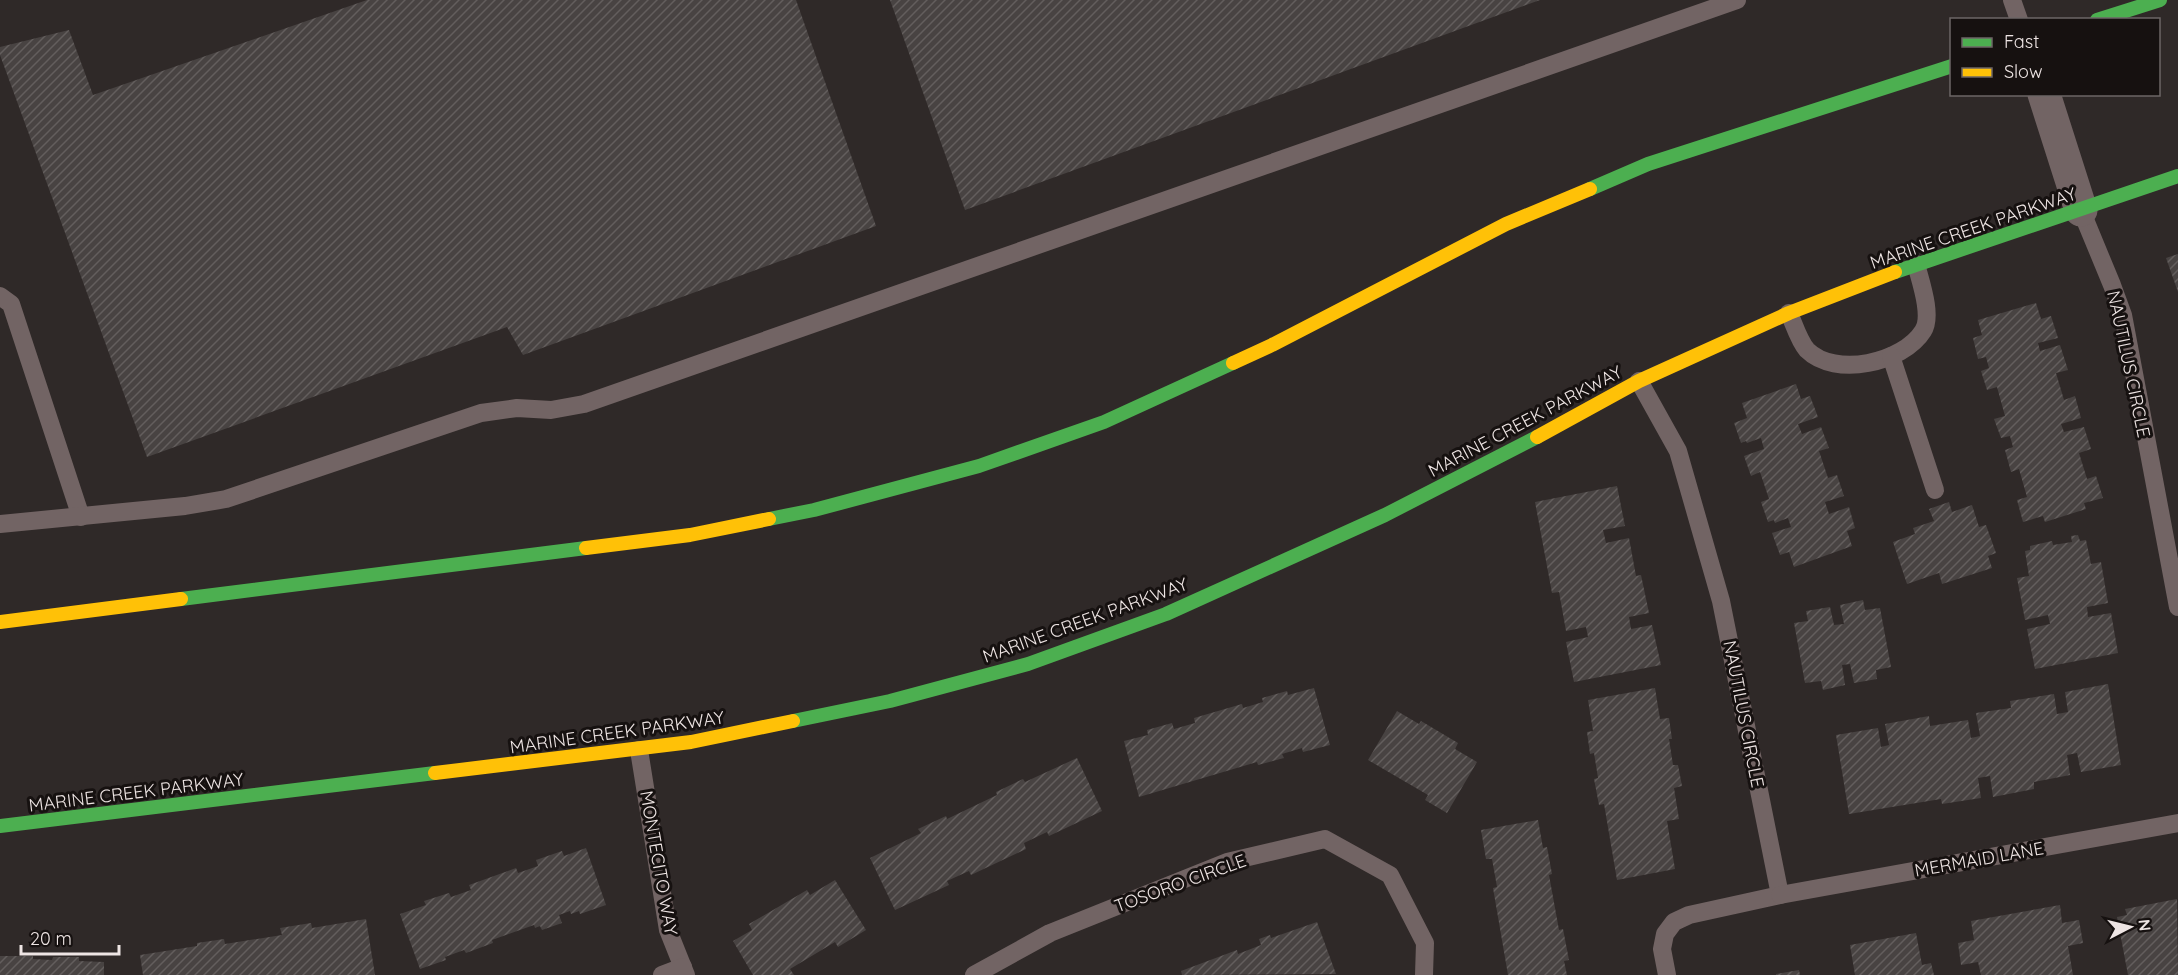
<svg xmlns="http://www.w3.org/2000/svg" width="2178" height="975" font-family="Quicksand,sans-serif">
  <style>
    .building { fill: url(#building-hatch) }
    .lines { fill: none; stroke-linecap: round; stroke-linejoin: round }
    .lane { stroke: #726464; stroke-width: 18 }
    .street { stroke: #726464; stroke-width: 33 }
    .fast { stroke: #4caf50; stroke-width: 14 }
    .slow { stroke: #ffc107; stroke-width: 14 }
    .labels { text-anchor: middle; dominant-baseline: central; stroke-width: 6; stroke-linejoin: round; paint-order: stroke }
    .street-label { font-size: 18px; fill: #eee5e4; stroke: #161110 }
  </style>
  <defs>
    <pattern id="building-hatch" width="6" height="6" patternUnits="userSpaceOnUse" patternTransform="scale(1.5)"><rect width="6" height="6" fill="#484342"/><path d="M-1 1l2-2M0 6l6-6M5 7l2-2" fill="none" stroke="#635e5d"/></pattern>
  </defs>
  <rect width="100%" height="100%" fill="#2f2928"/>
  <g class="building">
    <polygon points="367,0 796,0 876,226 523,355 507,327 147,457 0,55 0,47 69,30 93,95"/>
    <polygon points="890,0 1540,0 965,210"/>
    <polygon points="2178,254 2178,292 2166,258"/>
    <polygon points="2036,303 2041,319 2051,316 2058,338 2038,343 2040,351 2060,345 2068,370 2056,373 2064,400 2075,396 2081,418 2061,424 2064,432 2084,427 2091,449 2079,453 2087,479 2096,476 2103,498 2084,503 2086,509 2045,522 2043,516 2023,522 2017,500 2027,497 2019,469 2011,472 2005,450 2013,447 2010,436 2001,438 1994,419 2005,416 1997,387 1987,390 1981,371 1989,368 1986,357 1978,359 1973,338 1982,335 1978,320"/>
    <polygon points="1796,384 1801,399 1810,396 1818,417 1798,424 1802,434 1821,427 1829,448 1819,451 1828,478 1837,475 1844,496 1825,502 1829,514 1849,507 1855,528 1847,531 1852,546 1794,567 1789,552 1780,555 1772,533 1791,527 1788,518 1775,523 1774,520 1768,522 1761,502 1769,499 1760,472 1751,476 1744,456 1764,449 1761,438 1747,443 1746,441 1741,443 1734,423 1747,418 1742,403"/>
    <polygon points="1617,486 1625,526 1603,530 1606,543 1629,538 1636,576 1641,575 1649,613 1629,617 1631,629 1652,625 1661,665 1574,682 1566,642 1588,637 1586,627 1566,631 1559,592 1552,593 1535,502"/>
    <polygon points="1949,502 1952,512 1972,505 1979,527 1986,525 1996,553 1988,556 1992,568 1942,584 1939,573 1907,584 1893,542 1915,534 1913,528 1934,521 1929,509"/>
    <polygon points="2078,535 2080,541 2086,540 2091,564 2101,562 2108,603 2087,607 2088,617 2111,613 2118,653 2035,669 2027,629 2050,624 2048,615 2025,620 2017,578 2029,576 2025,551 2030,550 2030,546 2052,541 2053,545 2072,542 2071,536"/>
    <polygon points="1863,600 1865,610 1880,608 1891,667 1876,670 1877,679 1854,683 1850,664 1842,665 1845,685 1823,690 1821,681 1805,683 1794,623 1808,621 1806,611 1830,607 1834,625 1844,624 1840,605"/>
    <polygon points="2108,684 2121,765 2081,772 2077,753 2067,755 2070,775 2034,782 2034,789 1993,797 1990,776 1978,778 1981,798 1942,804 1941,799 1849,814 1836,735 1878,728 1881,747 1889,745 1885,724 1929,716 1930,726 1968,720 1971,738 1980,736 1976,713 2011,708 2010,701 2054,694 2057,714 2068,712 2065,692"/>
    <polygon points="1314,688 1330,745 1303,752 1302,748 1282,754 1284,758 1258,765 1257,762 1139,797 1124,741 1148,735 1147,730 1172,723 1174,729 1195,723 1194,718 1242,704 1243,708 1263,702 1262,698 1287,691 1288,695"/>
    <polygon points="1655,688 1660,719 1669,718 1672,739 1669,739 1673,765 1678,765 1682,786 1674,788 1679,819 1667,821 1675,869 1617,880 1604,804 1599,805 1594,779 1598,778 1594,753 1590,754 1587,732 1593,731 1588,700"/>
    <polygon points="1397,711 1419,724 1421,721 1458,743 1455,749 1477,762 1447,813 1425,800 1428,795 1368,760"/>
    <polygon points="1077,758 1102,811 1049,836 1047,832 1024,843 1026,849 971,875 969,871 947,881 949,885 895,910 870,858 921,833 918,829 946,816 947,819 997,795 996,792 1023,779 1025,782"/>
    <polygon points="1538,820 1543,848 1547,847 1552,874 1549,875 1559,930 1563,929 1569,960 1564,961 1567,975 1508,975 1493,888 1497,887 1492,859 1486,859 1481,830"/>
    <polygon points="586,848 606,905 580,914 579,911 571,914 570,911 559,915 562,923 542,930 540,926 535,928 534,925 492,940 493,943 466,953 464,950 445,957 446,960 420,969 400,914 426,905 424,901 449,893 451,897 471,890 469,885 516,868 518,873 538,866 536,860 562,851 564,856"/>
    <polygon points="835,880 866,930 838,947 835,942 790,969 794,975 753,975 733,941 752,930 749,924 807,890 810,895"/>
    <polygon points="2177,899 2178,975 2128,975 2117,917 2127,915 2125,909"/>
    <polygon points="2060,905 2062,923 2079,920 2083,943 2068,946 2073,975 1981,975 1978,962 1961,965 1958,943 1974,940 1971,921"/>
    <polygon points="366,919 375,975 143,975 140,955 197,946 197,943 224,939 225,944 282,935 280,928 311,923 312,928"/>
    <polygon points="1317,922 1336,974 1182,975 1181,971 1237,950 1238,954 1261,945 1259,939 1270,935 1271,938"/>
    <polygon points="1916,933 1922,965 1931,963 1934,975 1855,975 1850,945"/>
    <polygon points="0,956 33,956 33,959 52,960 53,957 79,957 79,961 104,962 104,975 0,975"/>
    <polygon points="1799,970 1800,975 1776,975 1776,974"/>
  </g>
  <g class="lines">
    <g class="lane">
      <polyline points="2012,0 2019,20"/>
      <polyline points="2081,210 2112,285 2123,315 2178,607"/>
      <polyline points="0,296 11,304 81,517"/>
      <path d="M 1789,313 C 1794,324 1799,341 1807,350 C 1835,378 1903,363 1923,331 C 1933,316 1920,280 1916,264"/>
      <polyline points="1891,356 1935,490"/>
      <polyline points="1639,381 1678,451 1721,601 1780,895 1689,915 1674,922 1665,934 1662,949 1667,975"/>
      <polyline points="0,524 185,506 226,499 481,413 517,408 551,410 584,404 1737,0"/>
      <polyline points="639,750 668,930 686,975"/>
      <polyline points="1780,895 2178,823"/>
      <polyline points="662,975 683,967"/>
      <polyline points="974,975 1050,933 1227,862 1325,839 1390,875 1425,943 1424,975"/>
    </g>
    <polyline class="street" points="2044,94 2081,210"/>
    <g class="fast">
      <polyline points="2097,20 2160,0"/>
      <polyline points="1590,189 1648,164 1952,66"/>
      <polyline points="1895,272 2178,176"/>
      <polyline points="769,519 814,510 979,466 1104,422 1233,363"/>
      <polyline points="181,599 586,548"/>
      <polyline points="793,721 890,701 1028,664 1166,614 1385,515 1537,437"/>
      <polyline points="0,826 435,773"/>
    </g>
    <g class="slow">
      <polyline points="1233,363 1272,345 1506,224 1590,189"/>
      <polyline points="1537,437 1639,381 1789,313 1895,272"/>
      <polyline points="586,548 690,535 769,519"/>
      <polyline points="0,622 181,599"/>
      <polyline points="435,773 691,742 793,721"/>
    </g>
  </g>
  <g class="labels">
    <g class="street-label">
      <text transform="translate(1973 228) rotate(-19)">MARINE CREEK PARKWAY</text>
      <text transform="translate(2129 364) rotate(78)">NAUTILUS CIRCLE</text>
      <text transform="translate(1525 421) rotate(-28)">MARINE CREEK PARKWAY</text>
      <text transform="translate(1085 620) rotate(-20)">MARINE CREEK PARKWAY</text>
      <text transform="translate(1744 714) rotate(79)">NAUTILUS CIRCLE</text>
      <text transform="translate(617 732) rotate(-8)">MARINE CREEK PARKWAY</text>
      <text transform="translate(136 792) rotate(-7)">MARINE CREEK PARKWAY</text>
      <text transform="translate(1979 859) rotate(-10)">MERMAID LANE</text>
      <text transform="translate(659 863) rotate(80)">MONTECITO WAY</text>
      <text transform="translate(1180 883) rotate(-20)">TOSORO CIRCLE</text>
    </g>
  </g>
  <rect x="1950" y="18" width="210" height="78" fill="#161110" stroke="#6c6665" stroke-width="1.5"/>
  <rect x="1962" y="38" width="30" height="9" fill="#4caf50" stroke="#6c6665" stroke-width="1.5"/>
  <text x="2004" y="48" font-size="18" fill="#eee5e4">Fast</text>
  <rect x="1962" y="68" width="30" height="9" fill="#ffc107" stroke="#6c6665" stroke-width="1.5"/>
  <text x="2004" y="78" font-size="18" fill="#eee5e4">Slow</text>
  <g transform="translate(2130 927) rotate(83)" stroke="#161110" stroke-width="4.5" paint-order="stroke">
  <path d="M0-4.5L10 22L0 15L-10 22Z" fill="#eee5e4"/>
  <text y="-9" font-size="16" font-weight="bold" text-anchor="middle" fill="#eee5e4">N</text>
  </g>
  <path d="M21 945v9h98v-9" fill="none" stroke="#eee5e4" stroke-width="3"/>
  <text x="30" y="945" font-size="18" fill="#eee5e4" stroke="#161110" stroke-width="4.5" paint-order="stroke">20 m</text>
</svg>
